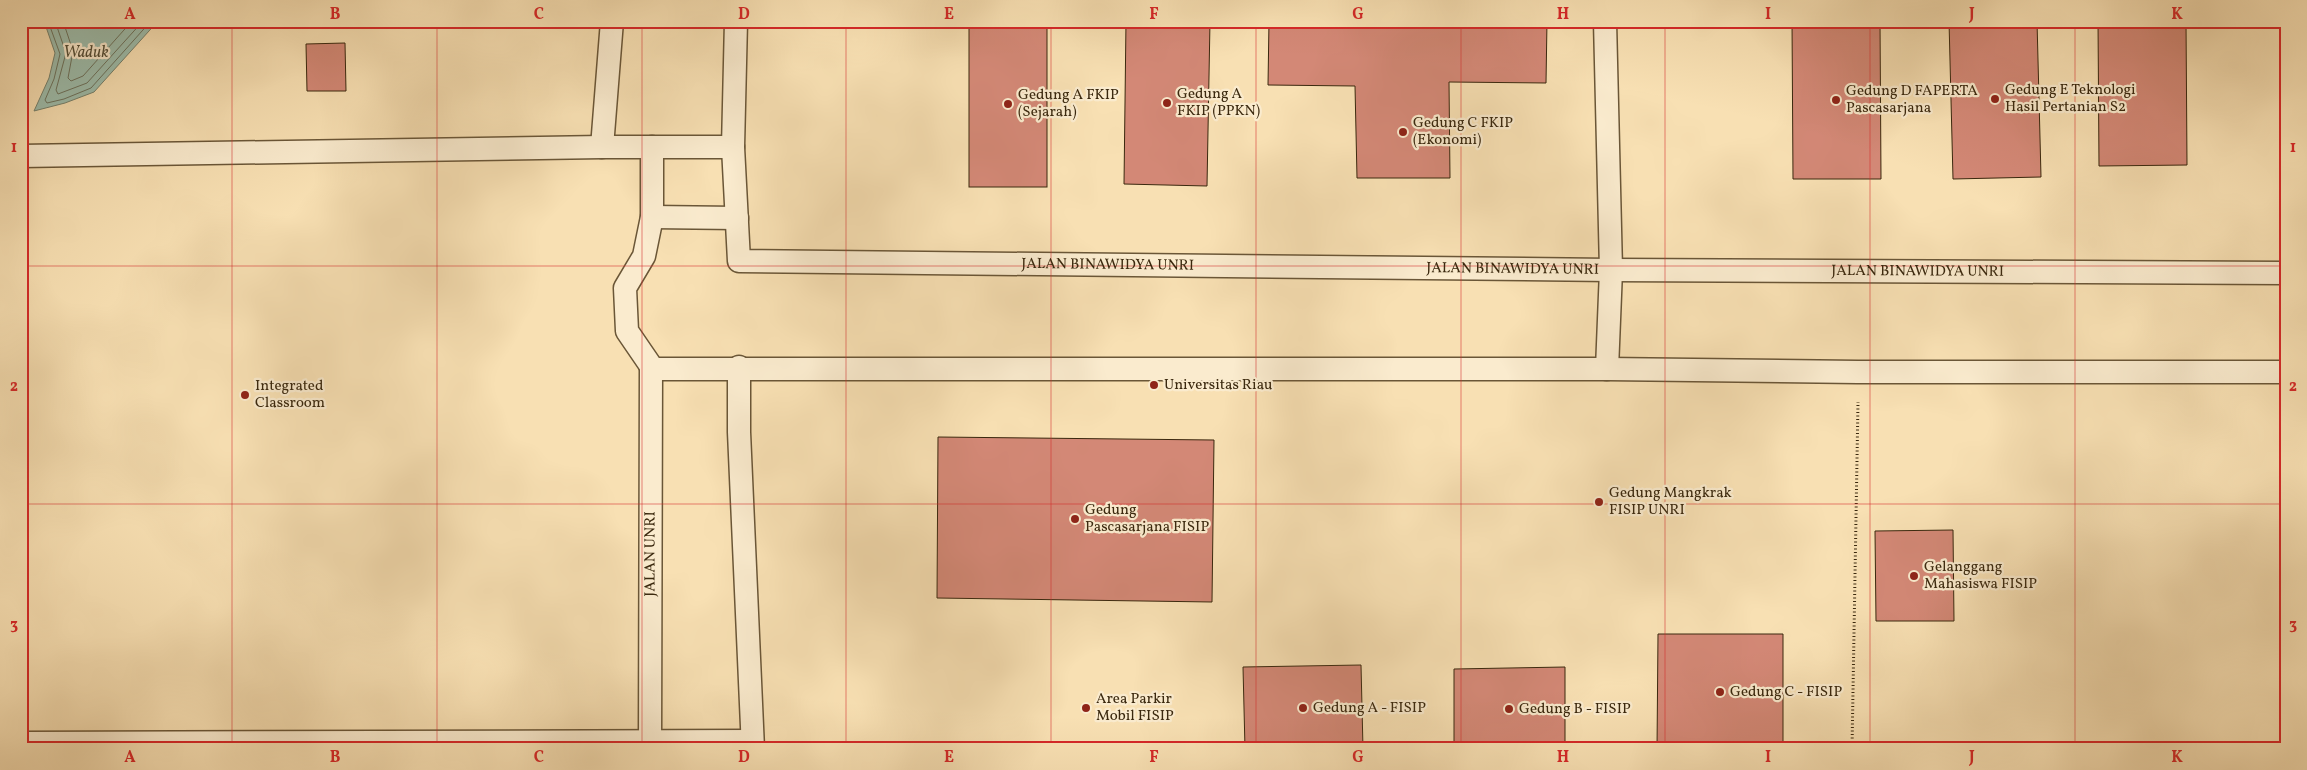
<svg xmlns="http://www.w3.org/2000/svg" width="2307" height="770" font-family="Vollkorn,serif">
  <style>
    .water { fill: #9dbdac; stroke: #75816d }
    .lines { fill: none; stroke-linecap: round; stroke-linejoin: round }
    .shore { stroke: #6c725d; stroke-width: 1 }
    .building { fill: #d38876; stroke: #3a280e }
    .lane-casing { stroke: #6a5637; stroke-width: 25 }
    .path { stroke: #3a280e; stroke-width: 3; stroke-dasharray: 1 2.5; stroke-linecap: butt }
    .lane { stroke: #faebce; stroke-width: 22 }
    .grid { fill: none; stroke: #d62828; stroke-width: 1; stroke-opacity: 0.55 }
    .poi-dot { fill: #8f2418; stroke: #faebce; stroke-width: 2 }
    .labels { text-anchor: middle; dominant-baseline: central; stroke-width: 4.5; stroke-linejoin: round; paint-order: stroke }
    .poi-label { font-size: 15px; fill: #3a280e; stroke: #faebce; text-anchor: start }
    .street-label { font-size: 15px; fill: #3a280e; stroke: #faebce }
    .water-label { font-size: 16px; font-style: italic; fill: #534d36; stroke: #faebce }
    .neatline { fill: none; stroke: #d62828; stroke-width: 2 }
    .grid-label { font-size: 16px; text-anchor: middle; font-weight: bold; fill: #d62828 }
  </style>
  <rect width="100%" height="100%" fill="#f8e0b3"/>
  <filter id="stains"><feTurbulence type="fractalNoise" baseFrequency=".004" numOctaves="4"/><feColorMatrix values="0 0 0 0 .2 0 0 0 0 .09 0 0 0 0 .02 0 0 0 .5 -.17"/></filter>
  <radialGradient id="worn" r=".72"><stop offset=".6" stop-color="#630" stop-opacity="0"/><stop offset="1" stop-color="#630" stop-opacity=".3"/></radialGradient>
  <polygon class="water" points="44,21 158,21 94,92 65,103 34,111 49,78 55,53"/>
  <g class="lines">
    <g class="shore">
      <polyline points="48,21 60,54 54,79 45,100 47,103 64,99 91,88 151,21"/>
      <polyline points="55,21 66,53 56,90 58,94 87,83 143,21"/>
      <polyline points="63,21 73,51 68,78 71,81 83,76 132,21"/>
    </g>
  </g>
  <g class="building">
    <rect x="969" y="21" width="78" height="166"/>
    <polygon points="1126,21 1210,21 1207,186 1124,184"/>
    <polygon points="1269,21 1547,21 1546,83 1449,82 1450,178 1357,178 1355,86 1268,85"/>
    <polygon points="1792,21 1880,21 1881,179 1793,179"/>
    <polygon points="1949,21 2037,21 2041,177 1953,179"/>
    <polygon points="2098,21 2186,21 2187,165 2099,166"/>
    <polygon points="345,43 346,91 307,91 306,44"/>
    <polygon points="938,437 1214,440 1212,602 937,598"/>
    <polygon points="1953,530 1954,621 1876,621 1875,531"/>
    <polygon points="1658,634 1783,634 1783,749 1657,749"/>
    <polygon points="1361,665 1363,749 1245,749 1243,667"/>
    <polygon points="1565,667 1565,749 1454,749 1454,669"/>
  </g>
  <g class="lines">
    <g class="lane-casing">
      <g id="lane">
        <path id="s1" d="M 736,21 L 733,147 L 739,261 L 1611,270 L 2286,273"/>
        <polyline points="1605,21 1611,270 1607,369"/>
        <polyline points="602,147 612,21"/>
        <polyline points="652,147 652,217 644,256 625,288 627,331 653,369 1607,369 1858,372 2286,372"/>
        <polyline points="21,156 602,147 733,147"/>
        <polyline points="652,217 737,218"/>
        <polyline points="739,367 739,432 753,749"/>
        <polyline points="21,743 752,741"/>
        <path id="s2" d="M 650,749 L 651,367"/>
      </g>
    </g>
    <polyline class="path" points="1852,749 1858,402"/>
    <use href="#lane" class="lane"/>
  </g>
  <path class="grid" d="M 232,21 L 232,749M 437,21 L 437,749M 642,21 L 642,749M 846,21 L 846,749M 1051,21 L 1051,749M 1256,21 L 1256,749M 1461,21 L 1461,749M 1665,21 L 1665,749M 1870,21 L 1870,749M 2075,21 L 2075,749M 21,266 L 2286,266M 21,504 L 2286,504"/>
  <g class="poi-dot">
    <circle cx="1995" cy="99" r="5"/>
    <circle cx="1836" cy="100" r="5"/>
    <circle cx="1167" cy="103" r="5"/>
    <circle cx="1008" cy="104" r="5"/>
    <circle cx="1403" cy="132" r="5"/>
    <circle cx="1154" cy="385" r="5"/>
    <circle cx="245" cy="395" r="5"/>
    <circle cx="1599" cy="502" r="5"/>
    <circle cx="1075" cy="519" r="5"/>
    <circle cx="1914" cy="576" r="5"/>
    <circle cx="1720" cy="692" r="5"/>
    <circle cx="1086" cy="708" r="5"/>
    <circle cx="1303" cy="708" r="5"/>
    <circle cx="1509" cy="709" r="5"/>
  </g>
  <g class="labels">
    <g class="poi-label">
      <text x="2005" y="90">Gedung E Teknologi<tspan x="2005" dy="17">Hasil Pertanian S2</tspan></text>
      <text x="1846" y="91">Gedung D FAPERTA<tspan x="1846" dy="17">Pascasarjana</tspan></text>
      <text x="1177" y="94">Gedung A<tspan x="1177" dy="17">FKIP (PPKN)</tspan></text>
      <text x="1018" y="95">Gedung A FKIP<tspan x="1018" dy="17">(Sejarah)</tspan></text>
      <text x="1413" y="123">Gedung C FKIP<tspan x="1413" dy="17">(Ekonomi)</tspan></text>
      <text x="1164" y="385">Universitas Riau</text>
      <text x="255" y="386">Integrated<tspan x="255" dy="17">Classroom</tspan></text>
      <text x="1609" y="493">Gedung Mangkrak<tspan x="1609" dy="17">FISIP UNRI</tspan></text>
      <text x="1085" y="510">Gedung<tspan x="1085" dy="17">Pascasarjana FISIP</tspan></text>
      <text x="1924" y="567">Gelanggang<tspan x="1924" dy="17">Mahasiswa FISIP</tspan></text>
      <text x="1730" y="692">Gedung C - FISIP</text>
      <text x="1096" y="699">Area Parkir<tspan x="1096" dy="17">Mobil FISIP</tspan></text>
      <text x="1313" y="708">Gedung A - FISIP</text>
      <text x="1519" y="709">Gedung B - FISIP</text>
    </g>
    <g class="street-label">
      <text stroke="none"><textPath href="#s1" startOffset="609">JALAN BINAWIDYA UNRI</textPath></text>
      <text stroke="none"><textPath href="#s1" startOffset="1014">JALAN BINAWIDYA UNRI</textPath></text>
      <text stroke="none"><textPath href="#s1" startOffset="1419">JALAN BINAWIDYA UNRI</textPath></text>
      <text stroke="none"><textPath href="#s2" startOffset="195">JALAN UNRI</textPath></text>
    </g>
    <g class="water-label">
      <text x="86" y="53">Waduk</text>
    </g>
  </g>
  <rect width="2307" height="770" fill="none" stroke="#f8e0b3" stroke-width="55"/>
  <rect x="28" y="28" width="2252" height="714" class="neatline"/>
  <g class="grid-label">
    <text x="130" y="19">A</text>
    <text x="335" y="19">B</text>
    <text x="539" y="19">C</text>
    <text x="744" y="19">D</text>
    <text x="949" y="19">E</text>
    <text x="1154" y="19">F</text>
    <text x="1358" y="19">G</text>
    <text x="1563" y="19">H</text>
    <text x="1768" y="19">I</text>
    <text x="1972" y="19">J</text>
    <text x="2177" y="19">K</text>
    <text x="14" y="152">1</text>
    <text x="2293" y="152">1</text>
    <text x="14" y="391">2</text>
    <text x="2293" y="391">2</text>
    <text x="14" y="629">3</text>
    <text x="2293" y="629">3</text>
    <text x="130" y="762">A</text>
    <text x="335" y="762">B</text>
    <text x="539" y="762">C</text>
    <text x="744" y="762">D</text>
    <text x="949" y="762">E</text>
    <text x="1154" y="762">F</text>
    <text x="1358" y="762">G</text>
    <text x="1563" y="762">H</text>
    <text x="1768" y="762">I</text>
    <text x="1972" y="762">J</text>
    <text x="2177" y="762">K</text>
  </g>
  <rect width="100%" height="100%" filter="url(#stains)"/>
  <rect width="100%" height="100%" fill="url(#worn)"/>
</svg>
